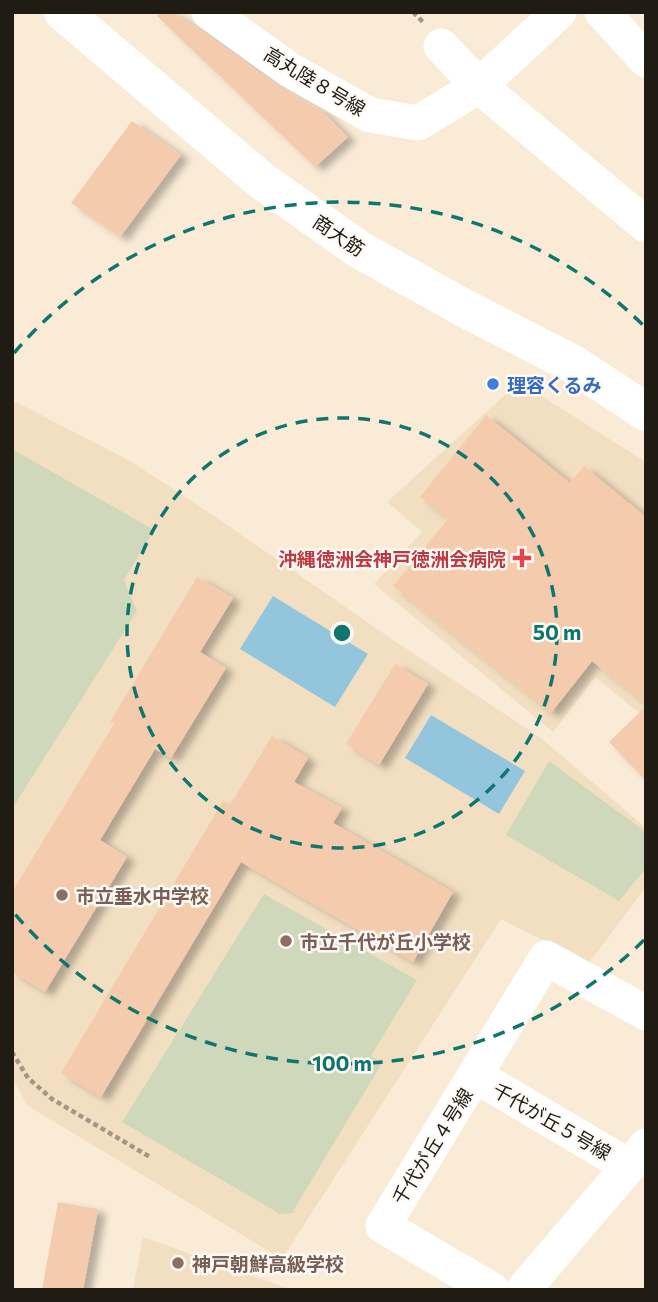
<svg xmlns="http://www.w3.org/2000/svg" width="658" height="1302" font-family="Commissioner,'Noto Sans JP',sans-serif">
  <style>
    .built { fill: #f2dfc2 }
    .green { fill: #cfd8bb }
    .water { fill: #93c6dd }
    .building { fill: #f4cbac; filter: url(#shadow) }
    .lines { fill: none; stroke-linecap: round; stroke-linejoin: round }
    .path { stroke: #a29787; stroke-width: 4.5; stroke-dasharray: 5 3.5; stroke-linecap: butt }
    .street { stroke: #fff; stroke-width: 35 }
    .secondary { stroke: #fff; stroke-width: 38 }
    .ring { fill: none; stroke: #0f766e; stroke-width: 3.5; stroke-dasharray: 12 9 }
    .shop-dot { fill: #3f7fe0; stroke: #fdfaf6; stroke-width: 2.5 }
    .health-dot { fill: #e0444e; stroke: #fdfaf6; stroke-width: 2.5 }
    .education-dot { fill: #8d6e63; stroke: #fdfaf6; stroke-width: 2.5 }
    .labels { text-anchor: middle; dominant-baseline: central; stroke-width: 5; stroke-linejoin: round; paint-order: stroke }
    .street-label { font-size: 19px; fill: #201b13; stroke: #fdfaf6 }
    .shop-label { font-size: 19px; font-weight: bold; fill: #366cbe; stroke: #fdfaf6; text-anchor: start }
    .health-label { font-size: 19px; font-weight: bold; fill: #be3a42; stroke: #fdfaf6; text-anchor: end }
    .education-label { font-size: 19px; font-weight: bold; fill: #785e54; stroke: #fdfaf6; text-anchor: start }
    .centre { fill: #0f766e; stroke: #fdfaf6; stroke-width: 3.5 }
    .ring-label { font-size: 21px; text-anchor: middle; font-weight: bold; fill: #0f766e; stroke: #fdfaf6; stroke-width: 5; stroke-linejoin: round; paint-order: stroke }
  </style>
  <defs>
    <filter id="shadow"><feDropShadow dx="8" dy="4.5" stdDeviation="3.5" flood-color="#0004"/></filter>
  </defs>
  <rect width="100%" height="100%" fill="#faebd6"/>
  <g class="built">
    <polygon points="519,382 646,462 646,719 595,677 553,732 374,584 422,532 387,502"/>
    <polygon points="12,400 132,462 223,522 393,640 541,738 646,828 646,887 589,963 501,919 282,1259 28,1106 12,1078"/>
    <polygon points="143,1237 293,1290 133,1290"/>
  </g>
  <g class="green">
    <polygon points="12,449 154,530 124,580 137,611 12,809"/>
    <polygon points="549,761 646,832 646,868 619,901 506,835"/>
    <polygon points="264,894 417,980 371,1056 382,1063 292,1213 280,1214 122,1122"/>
  </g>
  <g class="water">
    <polygon points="273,596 368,654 335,707 240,649"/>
    <polygon points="431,715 525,771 499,814 405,758"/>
  </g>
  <g class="building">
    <polygon points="160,12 172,12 197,28 278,86 322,111 348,137 315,167 157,16"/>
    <polygon points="132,121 181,155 120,237 71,203"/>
    <polygon points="486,415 570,483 584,466 646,517 646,704 592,661 551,713 393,586 448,519 420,497"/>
    <polygon points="197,577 233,598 200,652 226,668 171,758 155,749 100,840 127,857 45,992 12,972 12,892 114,724 110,722"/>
    <polygon points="395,664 428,684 379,765 346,744"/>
    <polygon points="646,706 646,781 609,742"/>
    <polygon points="272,736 308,758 294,782 342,808 333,823 453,892 413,962 241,862 101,1097 61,1073 223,801 230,805"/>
    <polygon points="58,1202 98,1209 83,1290 42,1290"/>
  </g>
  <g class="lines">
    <g class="path">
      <polyline points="413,12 424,23"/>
      <polyline points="12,1052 28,1078 52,1099 150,1157"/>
    </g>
    <g class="street">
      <polyline points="209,12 290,70 370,115 418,123 479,86 559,12"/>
      <polyline points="602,12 646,60"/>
      <polyline points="441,46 479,86 646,225"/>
      <polyline points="476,1076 628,1166"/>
      <polyline points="492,1290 383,1226 546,958 646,1013"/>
      <polyline points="523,1290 646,1146"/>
    </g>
    <polyline class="secondary" points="63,12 262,181 360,250 464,308 573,364 646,412"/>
  </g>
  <g class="ring">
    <circle cx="342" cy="633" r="215"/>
    <path d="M644 940A431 431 0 0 1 14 913M14 353A431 431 0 0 1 644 326"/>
  </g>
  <circle class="shop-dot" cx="493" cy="384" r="7"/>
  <path class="health-dot" d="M518.5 547.5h7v7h7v7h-7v7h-7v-7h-7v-7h7z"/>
  <g class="education-dot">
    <circle cx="62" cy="895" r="7"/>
    <circle cx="286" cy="941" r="7"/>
    <circle cx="178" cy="1263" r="7"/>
  </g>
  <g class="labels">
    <g class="street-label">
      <text transform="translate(315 81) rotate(31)">高丸陸８号線</text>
      <text transform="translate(339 235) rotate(34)">商大筋</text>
      <text transform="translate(552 1121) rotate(30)">千代が丘５号線</text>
      <text transform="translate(432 1146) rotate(-58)">千代が丘４号線</text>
    </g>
    <g class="shop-label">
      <text x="507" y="384">理容くるみ</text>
    </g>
    <g class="health-label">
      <text x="506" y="558">沖縄徳洲会神戸徳洲会病院</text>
    </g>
    <g class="education-label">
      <text x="76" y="895">市立垂水中学校</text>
      <text x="300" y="941">市立千代が丘小学校</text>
      <text x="192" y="1263">神戸朝鮮高級学校</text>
    </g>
  </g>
  <circle cx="342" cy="633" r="10" class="centre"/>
  <g class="ring-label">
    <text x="557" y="640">50 m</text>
    <text x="342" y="1071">100 m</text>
  </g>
  <rect width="658" height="1302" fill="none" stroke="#201b13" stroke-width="28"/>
</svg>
